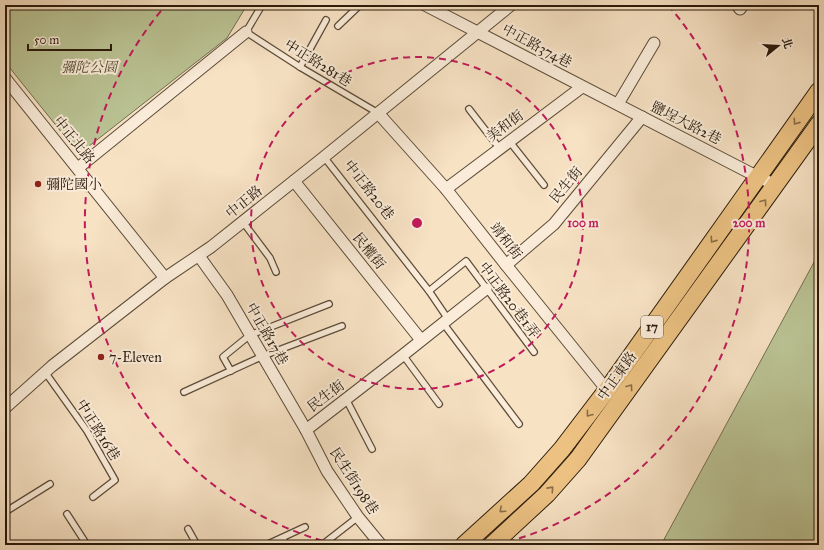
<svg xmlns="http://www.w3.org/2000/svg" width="824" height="550" font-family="'IM FELL Great Primer','Noto Serif TC',serif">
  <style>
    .green { fill: #bbc495; stroke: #726f50 }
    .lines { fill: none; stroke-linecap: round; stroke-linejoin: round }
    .service-casing { stroke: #5c4c39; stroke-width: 8 }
    .minor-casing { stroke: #5c4c39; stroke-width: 13 }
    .primary-casing { stroke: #291a0b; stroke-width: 19 }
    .service { stroke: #faecd9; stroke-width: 5.5 }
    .minor { stroke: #faecd9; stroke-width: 11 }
    .primary { stroke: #ecc182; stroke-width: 17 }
    .oneway { stroke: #8a6e46 }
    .ring { fill: none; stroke: #c2185b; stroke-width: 2; stroke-dasharray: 7 5 }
    .poi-dot { fill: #8f2418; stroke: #faecd9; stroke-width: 1.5 }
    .labels { text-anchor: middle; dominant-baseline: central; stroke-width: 4; stroke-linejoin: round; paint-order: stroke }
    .shield { fill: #faecd9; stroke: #685949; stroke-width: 1 }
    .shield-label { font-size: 13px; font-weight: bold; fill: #291a0b }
    .street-label { font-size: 14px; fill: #291a0b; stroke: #faecd9 }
    .park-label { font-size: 14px; font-style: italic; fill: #554d34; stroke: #faecd9 }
    .poi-label { font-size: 14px; fill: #291a0b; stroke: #faecd9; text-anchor: start }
    .centre { fill: #c2185b; stroke: #faecd9; stroke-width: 2 }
    .ring-label { font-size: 12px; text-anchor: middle; font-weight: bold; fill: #c2185b; stroke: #faecd9; stroke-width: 4; stroke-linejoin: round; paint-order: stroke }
  </style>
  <rect width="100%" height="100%" fill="#f7e2c4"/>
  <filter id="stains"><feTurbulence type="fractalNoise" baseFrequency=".005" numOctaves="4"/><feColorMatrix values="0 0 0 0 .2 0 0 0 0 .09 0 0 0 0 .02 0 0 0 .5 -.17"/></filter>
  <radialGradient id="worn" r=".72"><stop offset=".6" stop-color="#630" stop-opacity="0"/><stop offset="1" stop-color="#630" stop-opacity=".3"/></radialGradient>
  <g class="green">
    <polygon points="7,5 247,5 227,38 79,154 5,62 5,7"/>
    <polygon points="819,253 819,545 661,545"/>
  </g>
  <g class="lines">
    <g class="service-casing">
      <g id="service">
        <polyline points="262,5 246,32 300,67 378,113"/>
        <polyline points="338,26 360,5"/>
        <polyline points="300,67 326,20"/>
        <polyline points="469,109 500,149"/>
        <polyline points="510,142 544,185"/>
        <polyline points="324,157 429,291 448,319"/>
        <polyline points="243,222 270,258 276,272"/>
        <polyline points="429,291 466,261 534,352"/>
        <polyline points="443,323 519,424"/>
        <polyline points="403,355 439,404"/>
        <polyline points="231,371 223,357 250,335 329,304"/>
        <polyline points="45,372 87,431 115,480 93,497"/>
        <polyline points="184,392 263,356 342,326"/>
        <polyline points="346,399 372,449"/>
        <polyline points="5,512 50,484"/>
        <polyline points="67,514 87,545"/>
        <polyline points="188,529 197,545"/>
        <polyline points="283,538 286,545"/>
        <polyline points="266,545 305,527"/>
        <polyline points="322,545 358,517"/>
      </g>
    </g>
    <g class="minor-casing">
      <g id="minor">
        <polyline points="425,5 758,177 776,185"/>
        <polyline points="737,5 740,9 743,5"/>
        <polyline points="5,78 165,278"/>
        <polyline points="618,104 654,43"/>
        <polyline points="378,113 446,189 506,265 607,390"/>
        <polyline points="78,168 246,32"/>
        <polyline points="294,181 421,340"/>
        <polyline points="446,189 582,87"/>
        <polyline points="199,256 227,295 306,430 327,471 358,517 381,545"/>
        <polyline points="506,265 554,224 642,117"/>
        <polyline points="5,408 52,366 165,278 211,247 324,157 511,5"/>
        <polyline points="306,430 403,355 486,289"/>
      </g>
    </g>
    <g class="primary-casing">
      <g id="primary">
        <polyline points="464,545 531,484 562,449 607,390 819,91"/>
        <polyline points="492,545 547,494 578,459 819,124"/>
      </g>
    </g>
    <use href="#service" class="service"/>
    <use href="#minor" class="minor"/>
    <use href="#primary" class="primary"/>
  </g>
  <defs><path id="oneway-chevron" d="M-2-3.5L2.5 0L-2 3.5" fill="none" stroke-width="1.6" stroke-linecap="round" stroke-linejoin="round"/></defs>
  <g class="oneway">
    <use href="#oneway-chevron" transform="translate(796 122) rotate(125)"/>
    <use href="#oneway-chevron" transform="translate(764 202) rotate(-54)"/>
    <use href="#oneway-chevron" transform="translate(713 240) rotate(125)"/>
    <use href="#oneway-chevron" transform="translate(630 387) rotate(-54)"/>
    <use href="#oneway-chevron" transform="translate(589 414) rotate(128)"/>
    <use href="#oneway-chevron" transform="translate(551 489) rotate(-48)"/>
    <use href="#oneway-chevron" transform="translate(502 510) rotate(138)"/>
  </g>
  <g class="ring">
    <circle cx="417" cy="223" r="166"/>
    <path d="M334 544A332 332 0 0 1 166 5M668 5A332 332 0 0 1 500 544"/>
  </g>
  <g class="poi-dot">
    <circle cx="38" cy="184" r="4"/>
    <circle cx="101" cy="357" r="4"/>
  </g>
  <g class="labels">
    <rect class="shield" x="641" y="316" width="22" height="22" rx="3"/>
    <g class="shield-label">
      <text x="652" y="327">17</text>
    </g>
    <g class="street-label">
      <text transform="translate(537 46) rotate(28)">中正路374巷</text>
      <text transform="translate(318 63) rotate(32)">中正路281巷</text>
      <text transform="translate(686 123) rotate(27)">鹽埕大路2巷</text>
      <text transform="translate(505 126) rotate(-37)">美和街</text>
      <text transform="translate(74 140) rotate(51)">中正北路</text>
      <text transform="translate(566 185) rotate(-50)">民生街</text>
      <text transform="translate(369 190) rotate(52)">中正路20巷</text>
      <text transform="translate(244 202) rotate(-39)">中正路</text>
      <text transform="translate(506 241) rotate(52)">靖和街</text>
      <text transform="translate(369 251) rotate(51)">民權街</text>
      <text transform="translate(509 300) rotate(53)">中正路20巷1弄</text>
      <text transform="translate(267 334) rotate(60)">中正路17巷</text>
      <text transform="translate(617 376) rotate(-54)">中正東路</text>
      <text transform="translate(326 396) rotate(-37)">民生街</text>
      <text transform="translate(98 430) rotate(58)">中正路16巷</text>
      <text transform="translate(354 481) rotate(57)">民生街198巷</text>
    </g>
    <g class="park-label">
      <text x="89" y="67">彌陀公園</text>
    </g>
    <g class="poi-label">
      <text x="46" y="184">彌陀國小</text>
      <text x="109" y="357">7-Eleven</text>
    </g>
  </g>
  <circle cx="417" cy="223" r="6" class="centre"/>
  <g class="ring-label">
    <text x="583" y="227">100 m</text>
    <text x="749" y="227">200 m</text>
  </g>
  <rect width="824" height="550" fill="none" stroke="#f7e2c4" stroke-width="20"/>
  <rect x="6" y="6" width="812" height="538" fill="none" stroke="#291a0b" stroke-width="2"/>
  <rect x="10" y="10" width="804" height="530" fill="none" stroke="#291a0b"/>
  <g transform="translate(778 46) rotate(72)" stroke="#faecd9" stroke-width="3" paint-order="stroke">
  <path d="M0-3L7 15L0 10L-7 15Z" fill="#291a0b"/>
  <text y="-6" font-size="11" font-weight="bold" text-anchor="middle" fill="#291a0b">北</text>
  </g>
  <path d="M28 44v6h83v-6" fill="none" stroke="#291a0b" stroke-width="2"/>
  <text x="34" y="44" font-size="12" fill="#291a0b" stroke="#faecd9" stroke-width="3" paint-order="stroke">50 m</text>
  <rect width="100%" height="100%" filter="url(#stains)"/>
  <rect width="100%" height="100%" fill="url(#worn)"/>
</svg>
